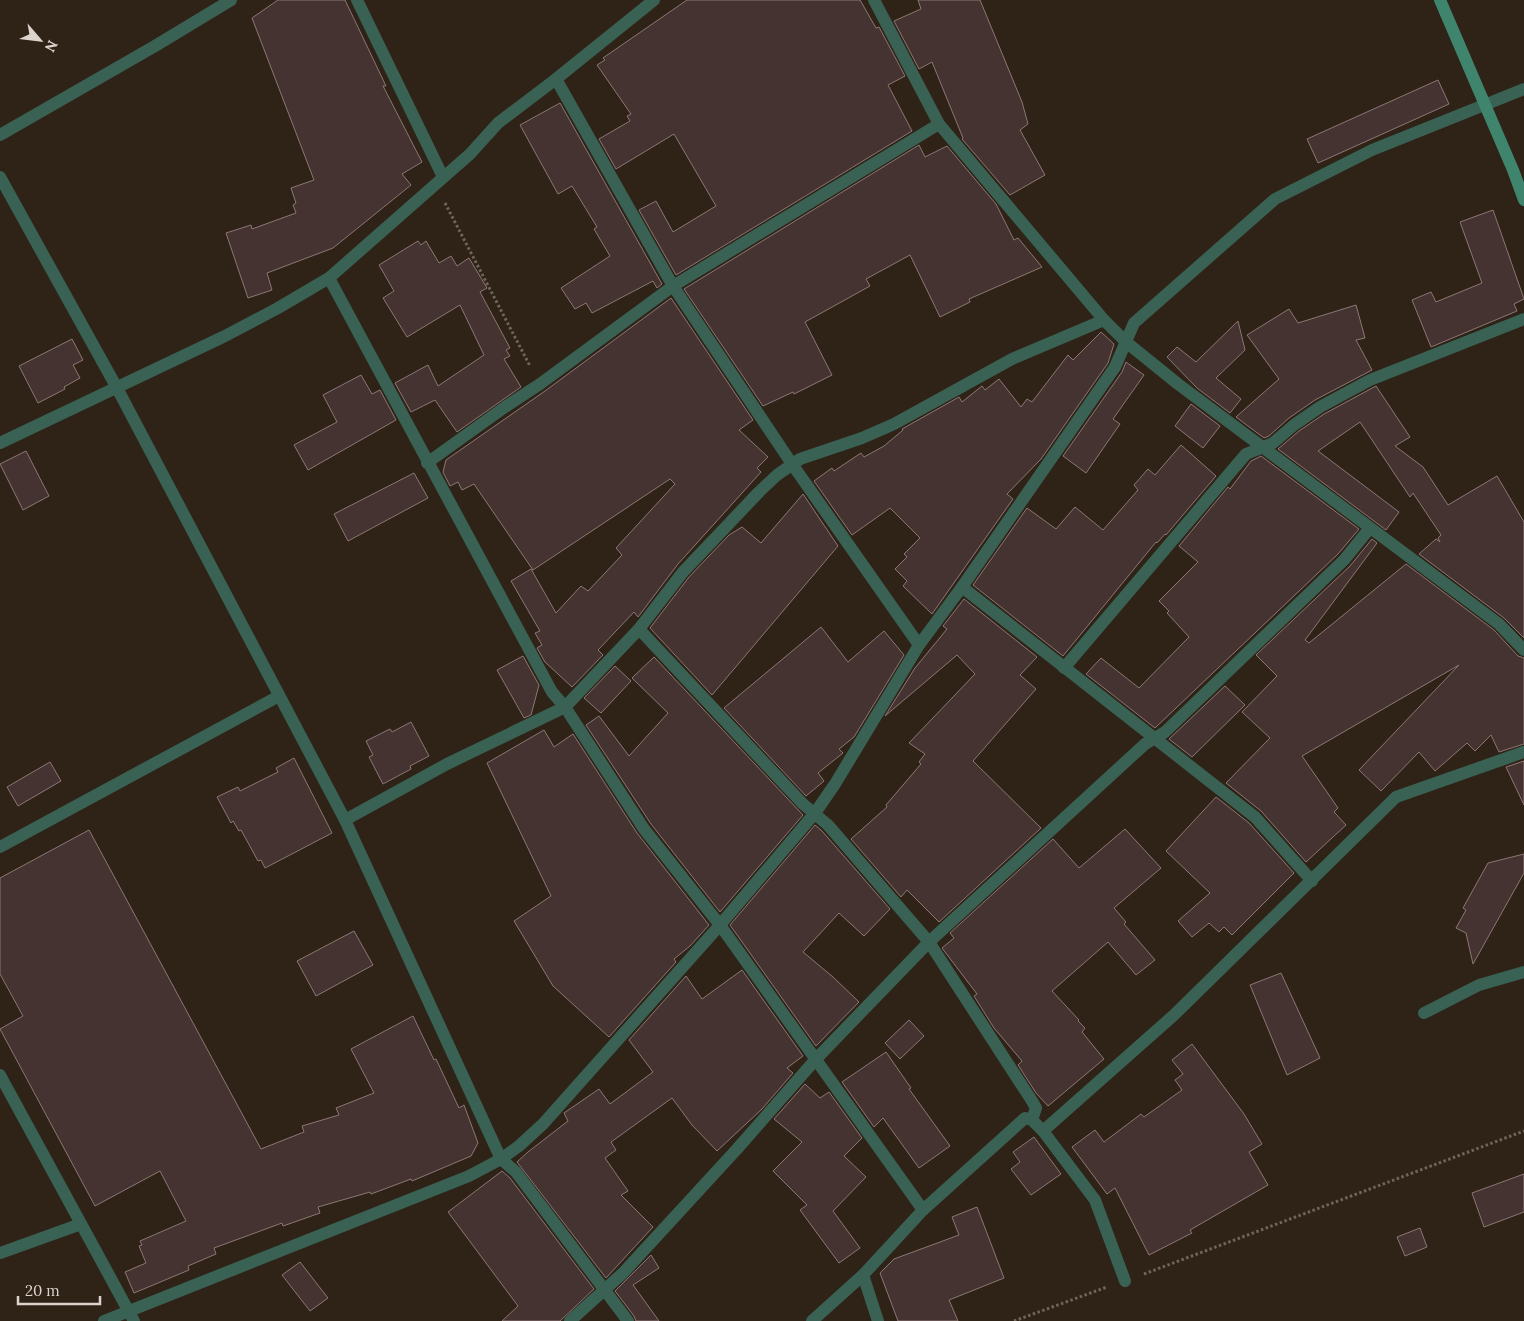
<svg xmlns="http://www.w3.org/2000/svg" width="1524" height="1321" font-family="Lora,serif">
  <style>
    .building { fill: #453331; stroke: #8c7775 }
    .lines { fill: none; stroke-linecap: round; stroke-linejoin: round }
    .path { stroke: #70655b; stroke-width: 3; stroke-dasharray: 2.5 2.5; stroke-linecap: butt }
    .street { stroke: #396254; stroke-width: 12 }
    .secondary { stroke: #3f856e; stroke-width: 12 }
  </style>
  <rect width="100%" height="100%" fill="#2f2317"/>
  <g class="building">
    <polygon points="278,0 345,0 386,86 383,86 422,162 402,174 411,185 333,248 267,273 272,290 248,298 226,233 251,225 252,229 296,213 293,205 296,203 291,188 314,180 252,18"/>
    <polygon points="687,0 860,0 876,28 879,27 905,76 888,85 912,131 676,275 639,210 656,201 673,232 716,206 674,134 616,169 599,139 630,121 627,116 631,114 597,65 605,60 603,58"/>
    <polygon points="918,0 980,0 1022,102 1028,124 1020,130 1045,175 1010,195 962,139 963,138 932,62 919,69 894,21 921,9"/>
    <polygon points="1438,80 1449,104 1318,163 1307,139"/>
    <polygon points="560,103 662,284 657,288 653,281 592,313 586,303 575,309 561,288 610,256 594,229 597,227 572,186 558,194 520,125"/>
    <polygon points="919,145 925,157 947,146 996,204 1014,240 1018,238 1042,267 969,299 970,302 940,317 910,255 866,279 870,286 805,322 832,375 794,394 793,392 763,406 684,289"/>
    <polygon points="1493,210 1524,299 1514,304 1517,311 1431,347 1412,300 1431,292 1436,302 1482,283 1460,222"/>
    <polygon points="418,241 421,245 426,241 439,263 451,256 457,266 469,258 487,288 480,292 510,348 506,350 510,356 504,359 521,387 457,432 435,400 411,412 395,383 428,365 438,386 484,355 460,305 407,337 383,298 394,291 379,265"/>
    <polygon points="671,298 753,420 739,430 768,457 757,468 761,472 678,564 638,617 634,612 598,650 603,655 572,687 545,662 537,648 542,645 535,633 540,631 511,581 531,569 556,613 581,586 588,591 622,555 616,548 675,484 670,479 533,570 474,484 462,490 458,482 450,486 443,472 446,460 545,391"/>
    <polygon points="1356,305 1365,338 1356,340 1372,370 1315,400 1289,418 1269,436 1264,438 1236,417 1279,379 1247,335 1289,309 1298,323"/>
    <polygon points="1238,321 1245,350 1216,378 1241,399 1230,413 1197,388 1167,357 1177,347 1196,362"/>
    <polygon points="1101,332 1114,344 1108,363 1041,459 1007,494 1013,499 932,614 903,586 907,581 895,569 907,557 904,554 920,538 890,508 852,535 814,481 832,468 834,471 861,453 864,457 884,446 903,430 902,429 959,397 962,402 982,386 985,390 999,379 1021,407 1027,399 1032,402 1068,355 1073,360"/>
    <polygon points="72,339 83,360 73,365 80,378 64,387 65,389 38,403 19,366"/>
    <polygon points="1126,362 1144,375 1113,419 1120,424 1086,473 1063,456 1122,372"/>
    <polygon points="361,375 372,394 380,390 396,420 308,470 294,445 337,422 323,395"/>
    <polygon points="1376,386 1410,437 1395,446 1423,467 1448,505 1497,476 1524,522 1524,638 1504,618 1419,554 1436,539 1440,542 1438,538 1441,535 1413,493 1410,497 1360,422 1318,451 1399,512 1386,530 1278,449 1299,431 1324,414"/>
    <polygon points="1191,404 1220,426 1203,448 1175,426"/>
    <polygon points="1181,445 1216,476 1166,535 1165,534 1157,543 1156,542 1063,656 973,585 1027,508 1056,529 1075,507 1103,530 1138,490 1134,485 1148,469 1155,475"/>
    <polygon points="26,451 49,496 23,510 0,464"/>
    <polygon points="1261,456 1359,529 1338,554 1155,728 1086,674 1101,658 1139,688 1189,637 1167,613 1169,611 1159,601 1198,562 1179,546 1228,487 1230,489 1251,461"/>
    <polygon points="414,473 428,498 348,541 334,514"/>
    <polygon points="803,494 838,546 712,695 650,628 689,577 729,535 742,527 761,543"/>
    <polygon points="1372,539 1377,543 1305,640 1309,643 1406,564 1494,630 1518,656 1524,658 1524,744 1499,752 1491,735 1475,751 1467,743 1435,771 1419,752 1381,791 1359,770 1459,665 1302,756 1338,808 1334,812 1346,825 1306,862 1261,811 1226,783 1270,738 1242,712 1277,676 1256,655 1350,566"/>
    <polygon points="964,599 1037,657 1020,675 1036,689 973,761 1041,828 939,922 907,890 901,897 851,839 887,807 886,805 921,764 919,762 925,754 909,743 975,674 957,655 885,716 915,668 947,629 943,626"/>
    <polygon points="821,627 848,662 884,631 904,655 854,737 839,749 843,753 818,773 824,781 806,796 724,708"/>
    <polygon points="523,656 539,685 531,715 524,718 497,670"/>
    <polygon points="654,657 803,815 720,912 651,824 586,725 599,716 629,756 668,713 632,678"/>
    <polygon points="615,666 631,681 601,713 584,698"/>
    <polygon points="1225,686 1245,705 1192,757 1169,739"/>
    <polygon points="411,722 429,756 410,766 411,769 383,784 369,757 373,755 366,741 390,729 392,732"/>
    <polygon points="544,730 554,747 573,734 637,833 709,925 690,946 674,959 676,962 609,1037 553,986 514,921 551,896 487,763"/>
    <polygon points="294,758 332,833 265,868 261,860 258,861 241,830 239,831 233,821 231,823 217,797 238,787 240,791 278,772 276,768"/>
    <polygon points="1524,761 1524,805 1506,767"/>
    <polygon points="50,762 61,781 18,806 7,787"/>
    <polygon points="1216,797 1249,823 1294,873 1232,935 1224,927 1219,932 1209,923 1192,937 1178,921 1210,893 1166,851"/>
    <polygon points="815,825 822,831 890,909 864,936 839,913 803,952 833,977 859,1002 816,1046 730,925"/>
    <polygon points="1125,829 1161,868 1114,908 1126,922 1124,924 1155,960 1136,975 1108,942 1052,991 1079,1020 1078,1021 1085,1028 1082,1032 1104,1059 1048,1106 1036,1093 1018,1065 1022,1061 994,1028 974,996 977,994 942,948 954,938 950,933 1053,839 1079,868"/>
    <polygon points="89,830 261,1149 304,1132 302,1126 339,1115 336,1108 374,1093 351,1049 413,1016 434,1060 436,1059 459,1108 464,1105 478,1143 471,1156 412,1181 411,1179 371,1194 370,1192 318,1207 320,1213 283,1226 282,1223 214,1248 216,1254 188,1266 189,1270 134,1293 125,1272 146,1263 139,1246 142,1245 140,1241 186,1221 160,1171 95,1206 0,1029 23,1016 0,974 0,878"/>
    <polygon points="1524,854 1524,873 1473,964 1466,933 1456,928 1466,910 1463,908 1488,863"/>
    <polygon points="354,931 373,965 316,996 297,961"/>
    <polygon points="742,970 803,1056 787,1068 793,1073 762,1109 717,1151 692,1125 672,1098 611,1142 616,1150 605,1158 628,1191 621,1195 653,1227 606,1278 517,1162 528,1152 568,1121 564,1113 599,1089 610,1104 653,1072 629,1040 686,976 702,999"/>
    <polygon points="1281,973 1320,1058 1287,1075 1250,985"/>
    <polygon points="909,1020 924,1036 900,1059 885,1043"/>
    <polygon points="1192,1044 1244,1114 1262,1144 1249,1152 1268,1185 1190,1230 1192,1233 1149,1255 1115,1188 1107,1194 1072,1147 1095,1130 1104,1142 1141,1114 1144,1117 1182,1090 1175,1080 1183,1074 1172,1060"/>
    <polygon points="886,1052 911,1088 909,1089 950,1146 919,1168 883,1118 874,1127 842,1082"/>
    <polygon points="805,1084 820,1098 829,1092 862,1138 844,1156 866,1177 833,1211 860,1248 839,1263 800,1210 807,1205 773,1171 802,1142 774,1119"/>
    <polygon points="1034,1137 1061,1174 1031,1195 1011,1169 1020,1162 1013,1152"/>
    <polygon points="502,1171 510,1178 594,1289 560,1321 502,1321 518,1306 448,1212"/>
    <polygon points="1524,1174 1524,1212 1484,1227 1472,1193"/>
    <polygon points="977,1207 1004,1278 949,1300 958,1321 898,1321 880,1273 894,1259 959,1235 952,1217"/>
    <polygon points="1420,1228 1427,1247 1405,1256 1397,1237"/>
    <polygon points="651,1255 659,1268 633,1285 659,1321 636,1321 634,1316 615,1291"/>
    <polygon points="300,1262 328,1298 310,1311 282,1275"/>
  </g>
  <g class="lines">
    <g class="path">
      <polyline points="445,203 530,366"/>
      <polyline points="1144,1274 1524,1131"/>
      <polyline points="1014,1321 1107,1287"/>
    </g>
    <g class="street">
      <polyline points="357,0 443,177"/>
      <polyline points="874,0 939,124 1104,320 1126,342 1178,384 1499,624 1524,650"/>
      <polyline points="556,79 673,286 792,464 919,645"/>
      <polyline points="0,135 155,46 231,0"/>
      <polyline points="0,177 117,388 345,820 501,1159 516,1172 628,1321"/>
      <polyline points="329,278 552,692 565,707 644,829 720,925 923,1210 863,1275 812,1321"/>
      <polyline points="0,443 225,336 278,308 329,278 470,154 498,123 556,79 654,0"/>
      <polyline points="427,463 505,407 540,384 673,286 939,124"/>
      <polyline points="962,587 1255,817 1312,881"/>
      <polyline points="639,629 803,804 828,825 929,942 1032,1101 1036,1108 1032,1120"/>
      <polyline points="1064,668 1246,454 1273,443 1294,425 1320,407 1370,380 1524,319"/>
      <polyline points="345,820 447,764 565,707 639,629 683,572 759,492 777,475 800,459 862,438 894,424 1012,359 1104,320"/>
      <polyline points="0,847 279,696"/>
      <polyline points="1424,1013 1479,985 1524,972"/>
      <polyline points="0,1075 134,1321"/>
      <polyline points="1043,1131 1095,1200 1125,1281"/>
      <polyline points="923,1210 1025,1118 1032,1120 1043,1131 1174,1015 1396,797 1524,752"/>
      <polyline points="0,1253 81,1224"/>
      <polyline points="863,1275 878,1321"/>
      <polyline points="104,1321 469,1176 501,1159 519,1146 543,1124 720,925 815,813 835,784 919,645 962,587 1115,367 1134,323 1275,199 1372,150 1524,89"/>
      <polyline points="570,1321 623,1273 737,1149 816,1059 929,942 1145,744 1165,732 1344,560 1370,528"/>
    </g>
    <polyline class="secondary" points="1440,0 1513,170 1524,200"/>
  </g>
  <g transform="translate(40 40) rotate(118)" stroke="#2f2317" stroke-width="4" paint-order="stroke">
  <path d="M0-4L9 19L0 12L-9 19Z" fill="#dcd3cc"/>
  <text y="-8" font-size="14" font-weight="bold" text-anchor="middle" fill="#dcd3cc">N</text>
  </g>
  <path d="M18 1296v8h82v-8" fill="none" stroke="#dcd3cc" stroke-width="2.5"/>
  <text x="25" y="1296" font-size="15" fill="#dcd3cc" stroke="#2f2317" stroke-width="4" paint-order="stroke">20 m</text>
</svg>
